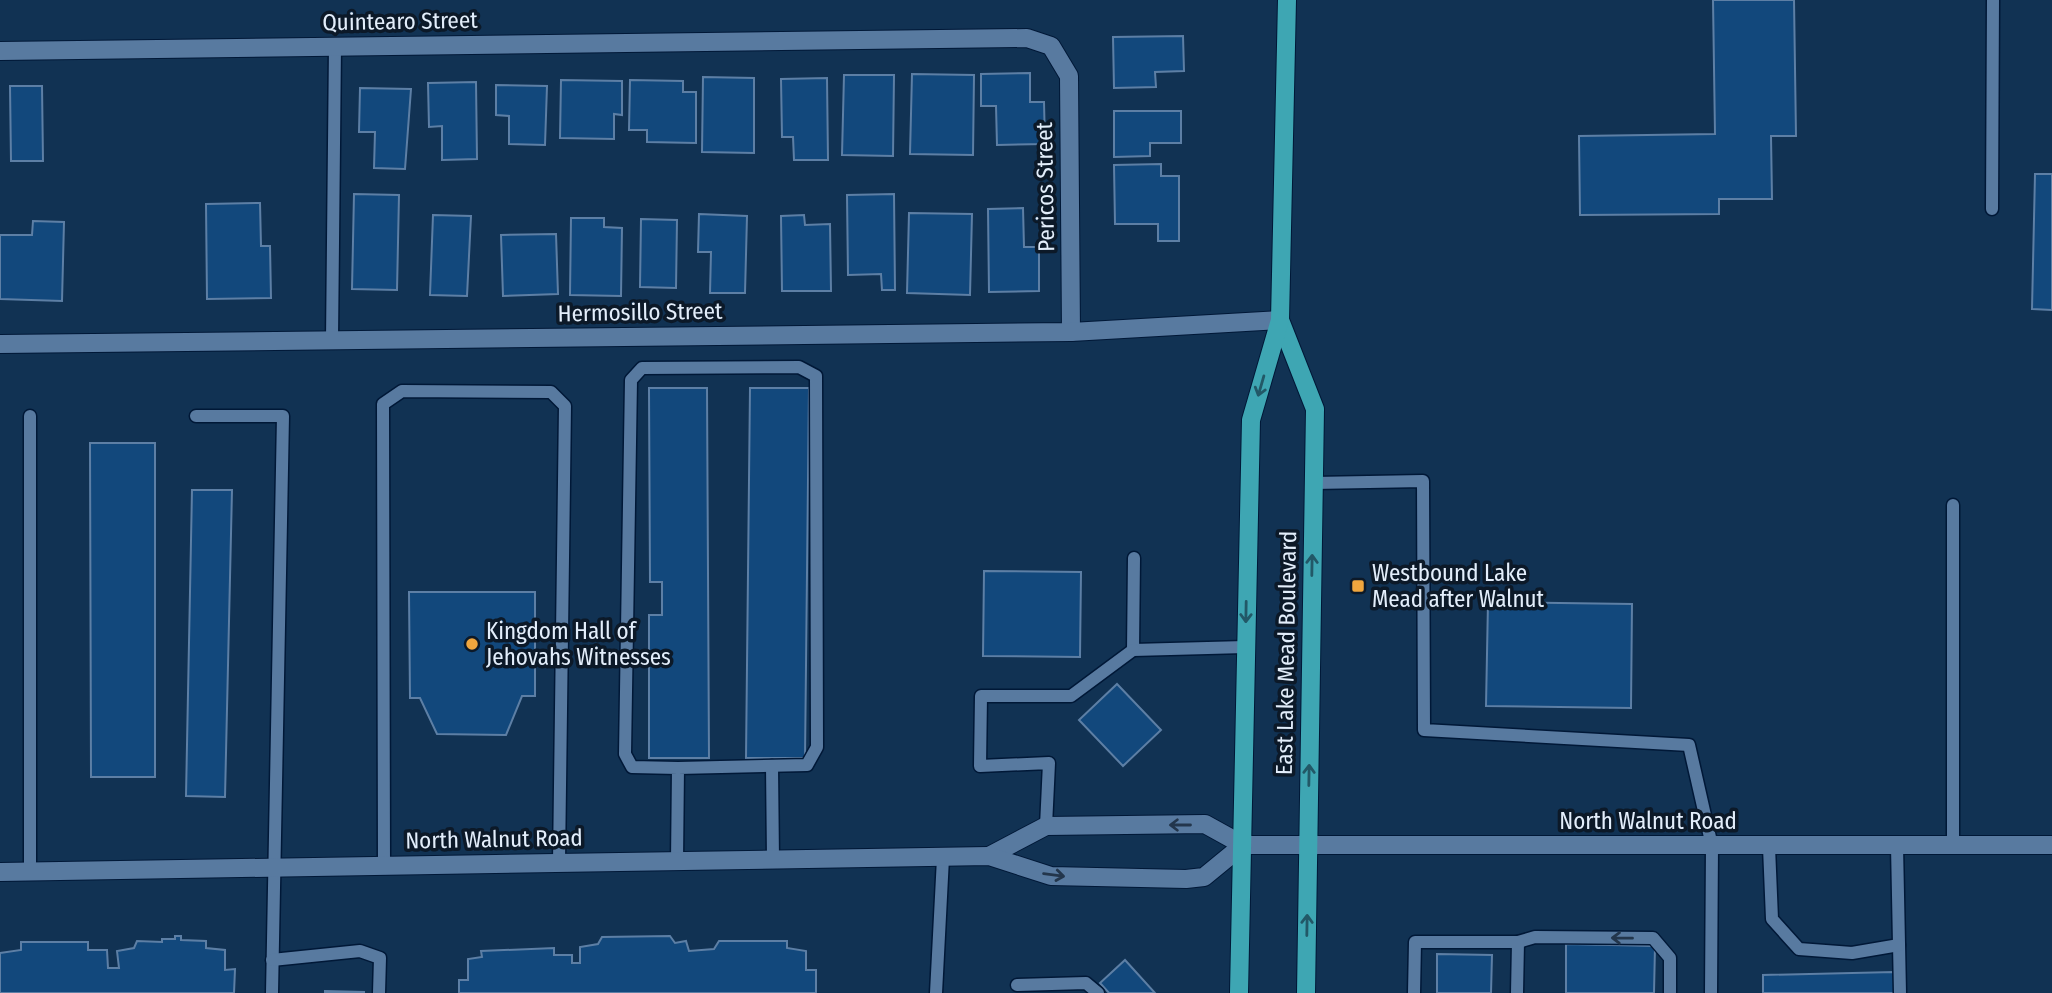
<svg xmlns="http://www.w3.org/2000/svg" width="2052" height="993" font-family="'Fira Sans Condensed',sans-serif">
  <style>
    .building { fill: #12487c; stroke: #5d7fa5; stroke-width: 2 }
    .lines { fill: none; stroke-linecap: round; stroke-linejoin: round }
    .service-casing { stroke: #001837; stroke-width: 15 }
    .minor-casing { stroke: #001837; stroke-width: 20 }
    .tertiary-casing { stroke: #001837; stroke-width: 20 }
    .primary-casing { stroke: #001837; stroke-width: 20 }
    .service { stroke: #587aa0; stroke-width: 12 }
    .minor { stroke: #587aa0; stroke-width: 18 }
    .tertiary { stroke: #587aa0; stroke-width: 18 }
    .primary { stroke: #3ea6b3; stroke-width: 18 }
    .oneway { stroke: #225867 }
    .oneway2 { stroke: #23364c }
    .poi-dot { fill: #f0a63e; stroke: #0c1928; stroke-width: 2.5 }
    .labels { text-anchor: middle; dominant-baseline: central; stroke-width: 7; stroke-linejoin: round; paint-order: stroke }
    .street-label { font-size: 23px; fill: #e3eefb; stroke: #0c1928 }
    .poi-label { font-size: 23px; fill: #e3eefb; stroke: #0c1928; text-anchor: start }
  </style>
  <rect width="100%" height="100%" fill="#113253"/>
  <g class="building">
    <polygon points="1713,0 1794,0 1796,136 1771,136 1772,199 1719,199 1719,214 1580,215 1579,136 1715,134"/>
    <polygon points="1183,36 1184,71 1155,72 1156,87 1114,88 1113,37"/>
    <polygon points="1030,73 1030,102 1044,102 1045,144 997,145 996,106 981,106 981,74"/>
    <polygon points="912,74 974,75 973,155 910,154"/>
    <polygon points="844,75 894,75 893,156 842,155"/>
    <polygon points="703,77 754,78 754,153 702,152"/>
    <polygon points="827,78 828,160 794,160 793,137 782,137 781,79"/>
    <polygon points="561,80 622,81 622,115 614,114 614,139 560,138"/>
    <polygon points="630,80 683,81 683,92 696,92 696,143 647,142 647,130 629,130"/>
    <polygon points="476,82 477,159 442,160 442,126 429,127 428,83"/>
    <polygon points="496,85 547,86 545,145 509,144 509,116 496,115"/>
    <polygon points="10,86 42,86 43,161 11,161"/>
    <polygon points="360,88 411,89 405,169 374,168 375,132 359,132"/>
    <polygon points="1114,111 1181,111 1181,143 1150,143 1150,156 1114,157"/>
    <polygon points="1161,164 1161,176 1179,176 1179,241 1158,241 1158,224 1115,224 1114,165"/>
    <polygon points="2035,174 2052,174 2052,310 2032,309"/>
    <polygon points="354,194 399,195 397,290 352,289"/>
    <polygon points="894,194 895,290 882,290 881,274 848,275 847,195"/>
    <polygon points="260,203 261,246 270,246 271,298 207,299 206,204"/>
    <polygon points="1023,208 1024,247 1039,247 1039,291 989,292 988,209"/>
    <polygon points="909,213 972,214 970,295 907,293"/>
    <polygon points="699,214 747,216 745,293 710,293 711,252 698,252"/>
    <polygon points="433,215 471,216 467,296 430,295"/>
    <polygon points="804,215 805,225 830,224 831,291 782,291 781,216"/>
    <polygon points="571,218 604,218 604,227 622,228 621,296 570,295"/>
    <polygon points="641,219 677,220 676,288 640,287"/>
    <polygon points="33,221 64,222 62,301 0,299 0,235 32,235"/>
    <polygon points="556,234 558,294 503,296 501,235"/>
    <polygon points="649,388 707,388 709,758 649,758 649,615 662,615 662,582 650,582"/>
    <polygon points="750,388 809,388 805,758 746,758"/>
    <polygon points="90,443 155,443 155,777 91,777"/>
    <polygon points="192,490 232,490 225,797 186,796"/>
    <polygon points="984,571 1081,572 1080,657 983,656"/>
    <polygon points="409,592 535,592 535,696 522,696 506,735 437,734 420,698 410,698"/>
    <polygon points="1488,602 1632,604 1631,708 1486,706"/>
    <polygon points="1117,684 1161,730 1123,766 1079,720"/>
    <polygon points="175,936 181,936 181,940 206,941 206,948 225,950 225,970 235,969 234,993 0,993 0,953 21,950 21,942 88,942 88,950 107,950 108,968 119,968 117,951 134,948 137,941 162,942 162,939 175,939"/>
    <polygon points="670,936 675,943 686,941 689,951 714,949 719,941 787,941 787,948 806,951 806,970 816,970 816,993 459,993 459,980 468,980 468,959 482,957 481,951 554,948 554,955 572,955 572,963 580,963 580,947 598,944 602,937"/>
    <polygon points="1566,944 1655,946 1654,993 1566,993"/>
    <polygon points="1437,954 1492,955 1491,993 1437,993"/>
    <polygon points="1125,960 1155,993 1109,993 1100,983"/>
    <polygon points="1894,972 1895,993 1763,993 1763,975"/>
    <polygon points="325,991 364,992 364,993 325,993"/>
  </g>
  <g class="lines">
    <g class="service-casing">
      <g id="service">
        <polyline points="1992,209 1993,0"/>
        <polyline points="332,340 335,46"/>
        <polyline points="196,416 283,416 272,993"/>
        <polyline points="1314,483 1423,481 1424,730 1689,745 1712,846 1711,993"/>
        <polyline points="1953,505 1953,846"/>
        <polyline points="1134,558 1133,650 1245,647"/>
        <polyline points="772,766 773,860"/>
        <polyline points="1046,826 1049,763 980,766 981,696 1071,696 1133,650"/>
        <polyline points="1897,846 1900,993"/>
        <polyline points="1769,847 1772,919 1799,949 1852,953 1899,945"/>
        <polyline points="677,861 678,768 632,767 625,754 631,380 642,368 799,367 816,376 817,747 807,765 678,768"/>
        <polyline points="384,865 383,404 402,391 551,392 565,406 559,862"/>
        <polyline points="30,870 30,416"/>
        <polyline points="1518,942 1535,937 1653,938 1670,958 1670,993"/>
        <polyline points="272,960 360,951 380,958 379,993"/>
        <polyline points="1017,985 1086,983 1098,993"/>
        <polyline points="936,993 943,858"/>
        <polyline points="1414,993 1415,942 1518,942 1517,993"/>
      </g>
    </g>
    <g class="minor-casing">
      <g id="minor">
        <polyline points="0,51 1027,38 1051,46 1069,76 1071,332"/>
        <polyline points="0,344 1071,332 1280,320"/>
      </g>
    </g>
    <g class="tertiary-casing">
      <g id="tertiary">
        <polyline points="989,856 1046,826 1205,824 1243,845 2052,845"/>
        <polyline points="0,872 989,856 1051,876 1186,879 1204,877 1243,845"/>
      </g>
    </g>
    <g class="primary-casing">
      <g id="primary">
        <polyline points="1280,320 1315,409 1306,993"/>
        <polyline points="1239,993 1251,420 1280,320 1287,0"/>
      </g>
    </g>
    <use href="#service" class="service"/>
    <use href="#minor" class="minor"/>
    <use href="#tertiary" class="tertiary"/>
    <use href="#primary" class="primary"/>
  </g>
  <defs><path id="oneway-shaft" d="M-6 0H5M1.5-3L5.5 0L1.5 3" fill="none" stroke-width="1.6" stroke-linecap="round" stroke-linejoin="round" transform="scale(1.75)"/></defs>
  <g class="oneway">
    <use href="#oneway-shaft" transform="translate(1261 386) rotate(106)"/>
    <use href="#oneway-shaft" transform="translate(1312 565) rotate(-89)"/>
    <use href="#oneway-shaft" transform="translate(1246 612) rotate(91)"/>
    <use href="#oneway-shaft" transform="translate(1309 775) rotate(-89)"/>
    <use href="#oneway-shaft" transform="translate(1307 925) rotate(-89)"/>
  </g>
  <g class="oneway2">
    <use href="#oneway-shaft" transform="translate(1180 825) rotate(180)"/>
    <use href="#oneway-shaft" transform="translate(1054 875) rotate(7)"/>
    <use href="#oneway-shaft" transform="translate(1622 938) rotate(-179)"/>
  </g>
  <g class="poi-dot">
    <rect x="1351" y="579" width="14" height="14" rx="3.5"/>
    <circle cx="472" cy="644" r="7"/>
  </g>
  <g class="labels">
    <g class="street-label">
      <text transform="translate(400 21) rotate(-1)">Quintearo Street</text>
      <text transform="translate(1045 187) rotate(-91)">Pericos Street</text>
      <text transform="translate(640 312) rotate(-1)">Hermosillo Street</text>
      <text transform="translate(1286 653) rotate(-89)">East Lake Mead Boulevard</text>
      <text x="1648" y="821">North Walnut Road</text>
      <text transform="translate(494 839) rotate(-1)">North Walnut Road</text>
    </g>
    <g class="poi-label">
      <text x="1372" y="573">Westbound Lake<tspan x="1372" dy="26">Mead after Walnut</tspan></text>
      <text x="486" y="631">Kingdom Hall of<tspan x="486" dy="26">Jehovahs Witnesses</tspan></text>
    </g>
  </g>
</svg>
